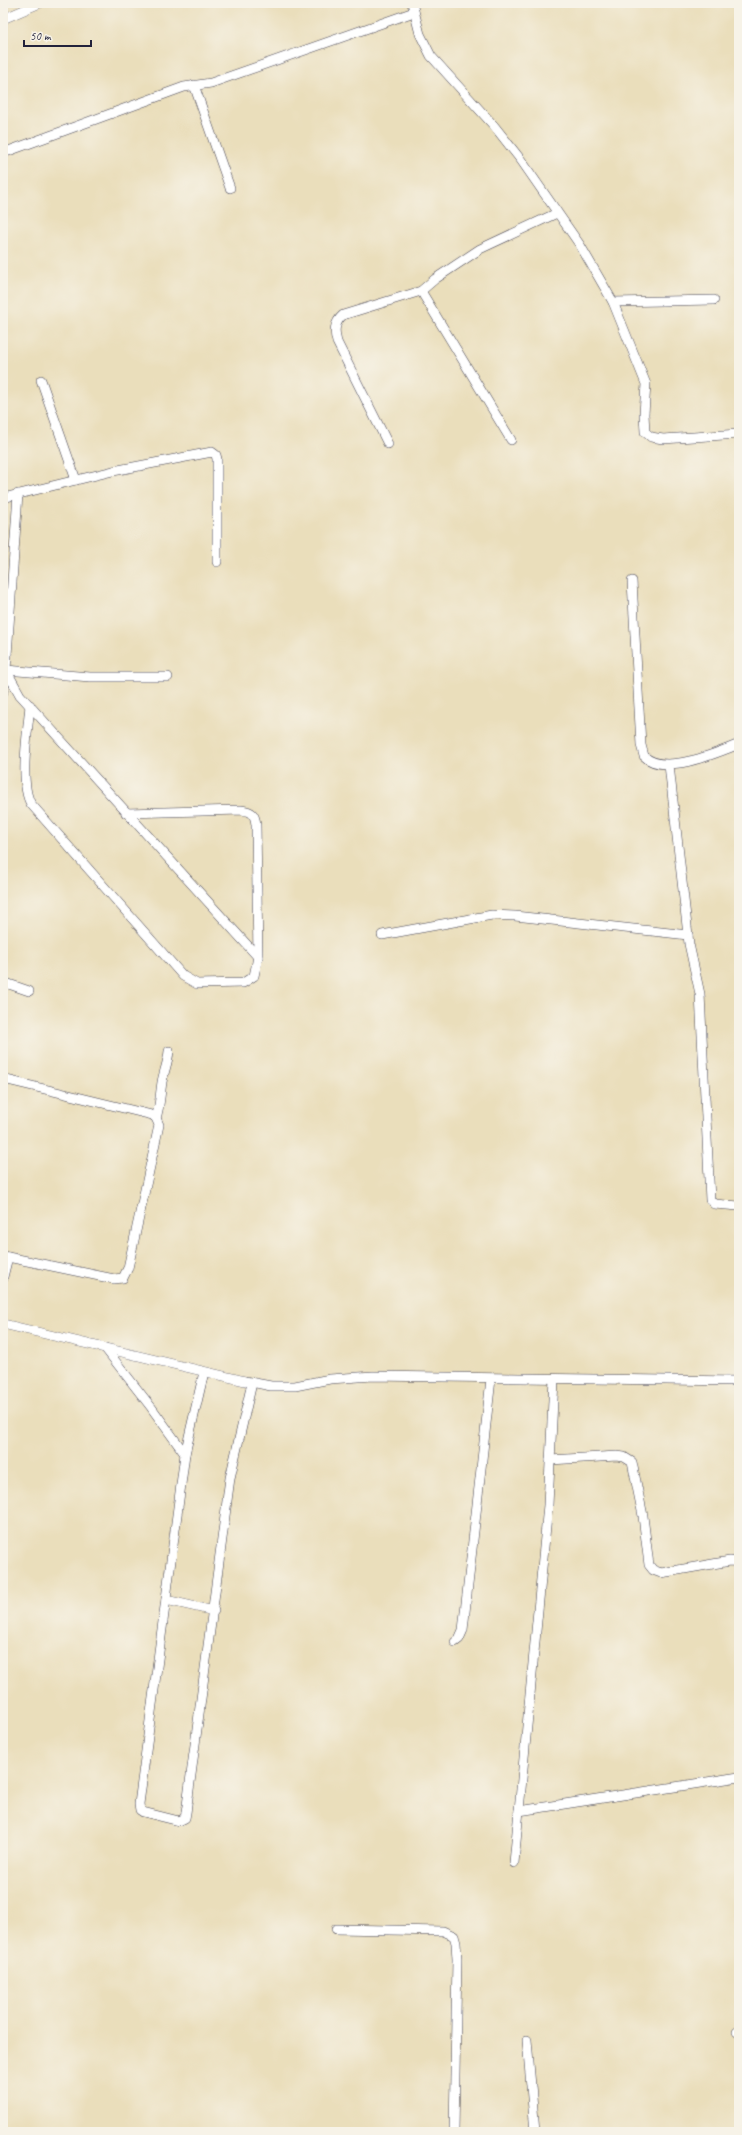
<svg xmlns="http://www.w3.org/2000/svg" width="742" height="2135" font-family="Caveat,sans-serif">
  <style>
    .lines { fill: none; stroke-linecap: round; stroke-linejoin: round }
    .minor-casing { stroke: #403e4e; stroke-width: 10 }
    .minor { stroke: #fff; stroke-width: 9 }
  </style>
  <rect width="100%" height="100%" fill="#f7f3e8"/>
  <filter id="ink" filterUnits="userSpaceOnUse"><feTurbulence type="fractalNoise" baseFrequency=".025" numOctaves="2"/><feDisplacementMap in="SourceGraphic" scale="8" xChannelSelector="R" yChannelSelector="G"/><feConvolveMatrix kernelMatrix="1 2 1 2 8 2 1 2 1" color-interpolation-filters="sRGB"/></filter>
  <filter id="wash" filterUnits="userSpaceOnUse"><feTurbulence type="fractalNoise" baseFrequency=".012" numOctaves="4" result="noise"/><feDisplacementMap in="SourceGraphic" scale="16" xChannelSelector="R" yChannelSelector="G"/><feGaussianBlur stdDeviation="0.9" result="paint"/><feColorMatrix in="noise" values="0 0 0 0 0 0 0 0 0 0 0 0 0 0 0 0 0 1.4 0 .05"/><feComposite in="paint" operator="in"/></filter>
  <g filter="url(#wash)">
    <rect width="100%" height="100%" fill="#eadebb"/>
  </g>
  <g filter="url(#ink)">
    <g class="lines">
      <g class="minor-casing">
        <g id="minor">
          <polyline points="412,3 420,34 431,56 495,127 521,160 580,245 613,302 646,384 644,414 645,432 651,437 663,439 739,434"/>
          <polyline points="3,19 40,3"/>
          <polyline points="194,85 230,188"/>
          <polyline points="3,153 184,87 211,83 414,12"/>
          <polyline points="421,291 511,440"/>
          <polyline points="613,302 714,300"/>
          <polyline points="41,380 76,480"/>
          <path d="M 388,444 L 337,342 C 334,331 334,323 343,315 L 421,291 L 435,279 L 480,249 L 557,213"/>
          <polyline points="18,494 6,670 90,677 168,677"/>
          <polyline points="3,498 113,471 212,452 216,455 217,459 217,562"/>
          <path d="M 632,581 L 641,745 L 644,756 C 663,776 717,753 739,744"/>
          <polyline points="3,692 6,670 20,695 258,957"/>
          <path d="M 30,705 C 28,730 19,784 31,804 L 183,976 L 197,984 L 243,983 L 254,976 L 258,957 L 256,825 C 255,814 252,811 241,810 L 126,813"/>
          <polyline points="669,765 689,944 700,994 710,1200 714,1204 739,1206"/>
          <polyline points="382,935 492,915 515,916 688,935"/>
          <polyline points="3,982 29,991"/>
          <polyline points="3,1079 152,1115 156,1118 159,1125 128,1268 123,1278 114,1279 3,1256"/>
          <path d="M 156,1118 C 160,1106 160,1095 162,1082 C 164,1071 168,1063 169,1051"/>
          <polyline points="3,1277 8,1257"/>
          <polyline points="3,1324 245,1381 271,1386 295,1386 330,1379 373,1376 739,1381"/>
          <polyline points="105,1348 151,1407 185,1454"/>
          <polyline points="204,1372 185,1454 139,1804 140,1810 143,1812 179,1821 185,1818 186,1813 230,1478 252,1383"/>
          <polyline points="550,1460 617,1456 624,1457 632,1462 643,1516 649,1565 653,1570 661,1573 730,1561 739,1562"/>
          <polyline points="166,1600 214,1611"/>
          <polyline points="455,1642 459,1639 463,1630 491,1379"/>
          <polyline points="519,1811 739,1777"/>
          <polyline points="514,1863 548,1505 554,1379"/>
          <polyline points="336,1929 443,1931 454,1936 456,1943 457,1959 454,2132"/>
          <polyline points="737,2031 739,2032"/>
          <polyline points="527,2040 535,2132"/>
        </g>
      </g>
      <use href="#minor" class="minor"/>
    </g>
  </g>
  <rect width="742" height="2135" fill="none" stroke="#f7f3e8" stroke-width="16"/>
  <path d="M24 40v6h67v-6" fill="none" stroke="#22223b" stroke-width="2"/>
  <text x="30" y="40" font-size="12" fill="#22223b" stroke="#f7f3e8" stroke-width="3" paint-order="stroke">50 m</text>
</svg>
